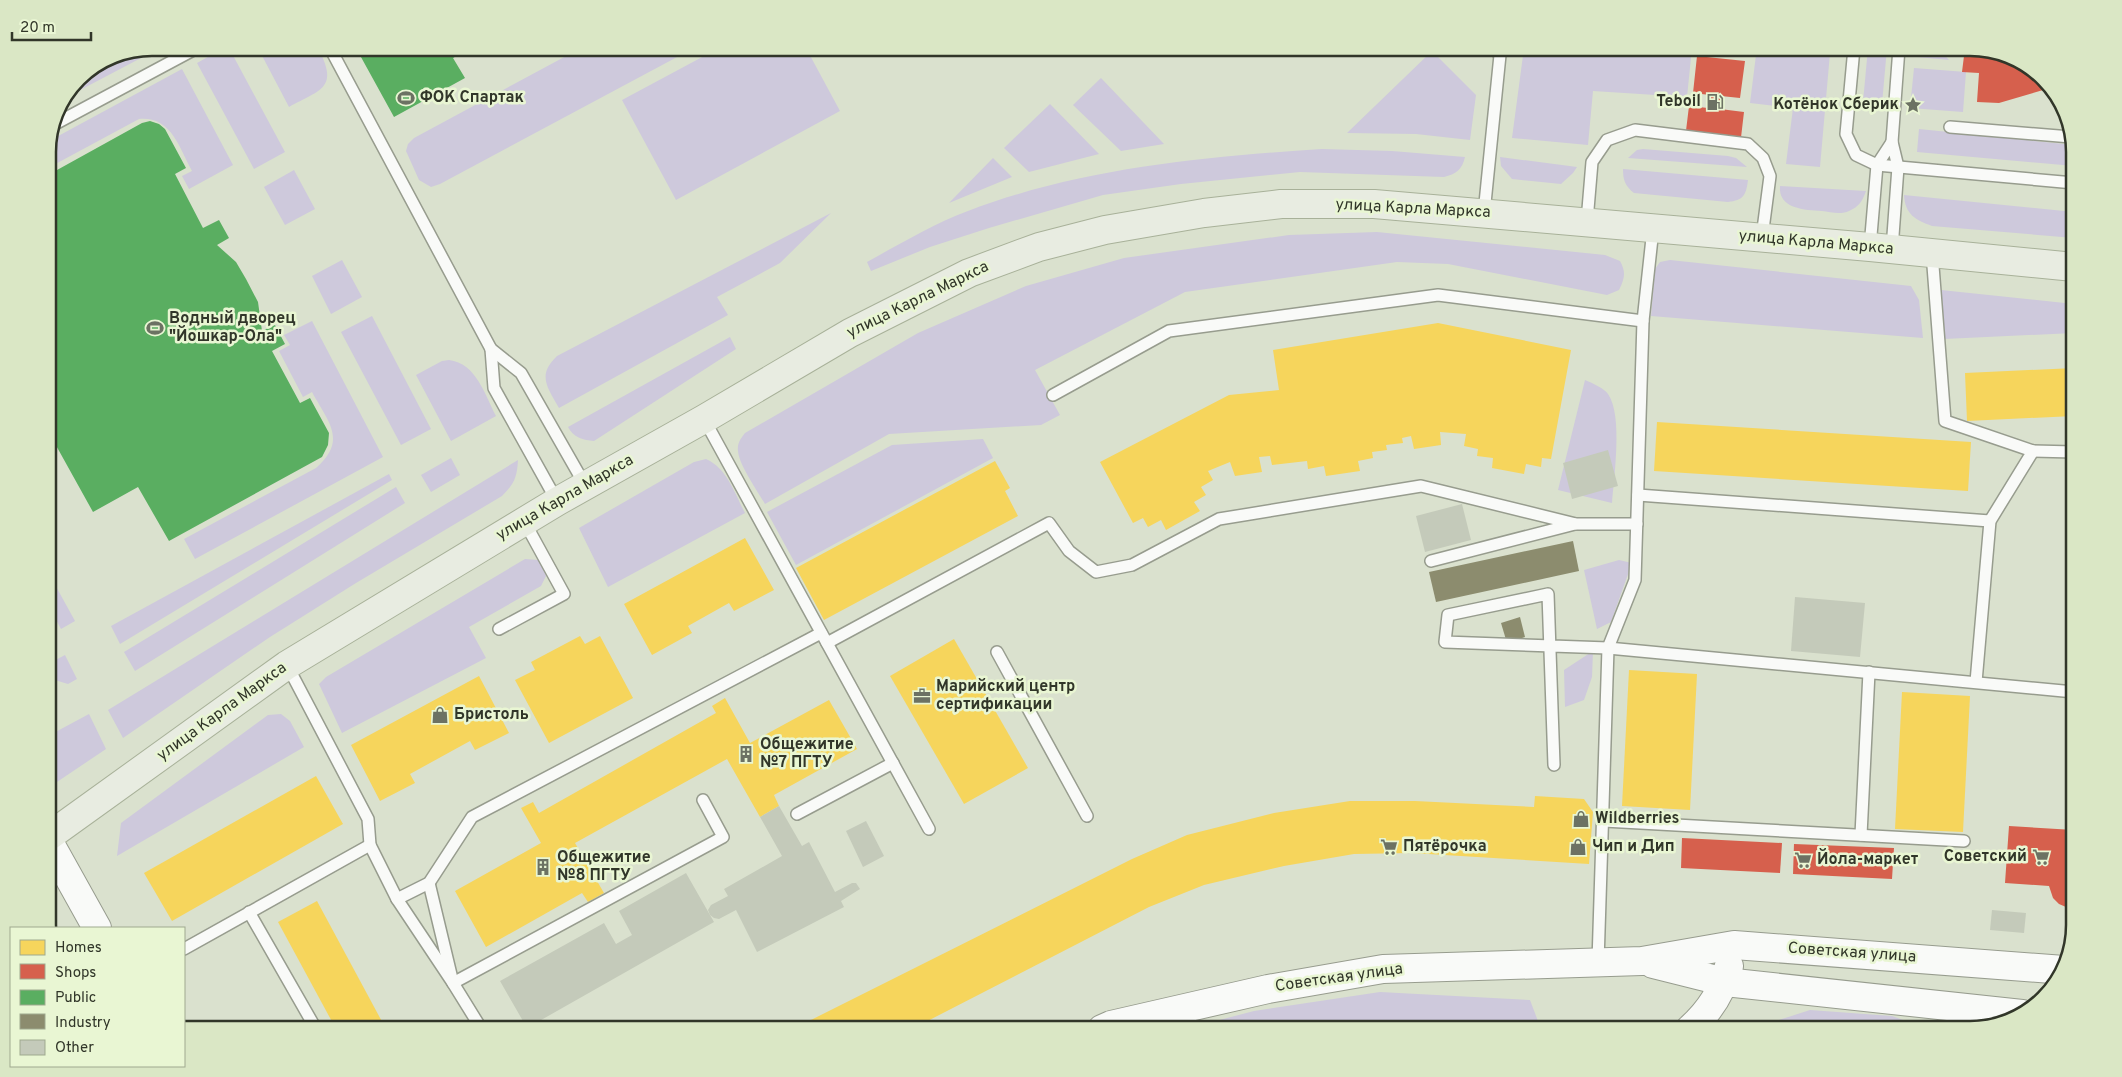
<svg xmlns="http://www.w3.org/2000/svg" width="2122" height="1077" font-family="Overpass,sans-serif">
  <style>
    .green { fill: #cec9dc }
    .homes { fill: #f6d55c }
    .shops { fill: #d6604d }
    .public { fill: #5aae61 }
    .industry { fill: #8c8c6e }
    .building { fill: #c4caba }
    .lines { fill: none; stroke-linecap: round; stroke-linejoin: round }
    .lane-casing { stroke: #979c8e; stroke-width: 14 }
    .secondary-casing { stroke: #979c8e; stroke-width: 30 }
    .primary-casing { stroke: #a8b199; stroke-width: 30 }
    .lane { stroke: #f9faf8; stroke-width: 11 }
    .secondary { stroke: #f9faf8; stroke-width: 28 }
    .primary { stroke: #e8ece1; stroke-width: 28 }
    .labels { text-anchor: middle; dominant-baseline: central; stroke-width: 5; stroke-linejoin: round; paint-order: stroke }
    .poi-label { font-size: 16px; font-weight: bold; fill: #313629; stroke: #e9f6d3; text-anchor: start }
    .street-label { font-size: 16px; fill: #313629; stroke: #e9f6d3 }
    .rim { fill: none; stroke: #313629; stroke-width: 2.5 }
  </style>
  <rect width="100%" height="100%" fill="#dae1ce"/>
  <g class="green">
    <polygon points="153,48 160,48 65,98 79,78 113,55"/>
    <polygon points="224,48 229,48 285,152 254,169 197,63"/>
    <path d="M 258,48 L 318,48 C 339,88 322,89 289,107 Z"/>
    <polygon points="581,48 694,48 440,184 431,187 419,180 406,151 408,144 414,138"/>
    <polygon points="719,48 806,48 840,111 676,200 622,100"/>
    <polygon points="1524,48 1692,48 1687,97 1593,91 1588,145 1512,138"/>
    <polygon points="1697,48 1775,48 1830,53 1820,167 1786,164 1793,108 1750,103 1756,55"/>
    <polygon points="1868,48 1887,48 1882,104 1863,102"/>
    <polygon points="1917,48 1938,48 1949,60 1917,57"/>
    <polygon points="1432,51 1476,95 1470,140 1416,134 1347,133"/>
    <polygon points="1914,68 1966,72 1963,112 1910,108"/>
    <path d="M 182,69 L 233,165 L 189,189 L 182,176 L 192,171 C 179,147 171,116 139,119 L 48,168 L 49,141 Z"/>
    <polygon points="1101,78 1164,144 1121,151 1073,105"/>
    <polygon points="1050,104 1099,154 1029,172 1004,148"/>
    <polygon points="1919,129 2074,145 2074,166 1917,152"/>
    <path d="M 1322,149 L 1392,151 L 1465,157 C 1462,170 1456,174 1444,177 L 1300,172 L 1181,184 L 1103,195 L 989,228 L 930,247 L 871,271 L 867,262 C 900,244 933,224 968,211 C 1081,168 1202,157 1322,149 Z"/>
    <polygon points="1643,149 1728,156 1736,158 1747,167 1628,158 1637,150"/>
    <polygon points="1500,157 1577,167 1573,173 1561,184 1512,179 1501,166"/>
    <polygon points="993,158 1012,177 949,203"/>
    <path d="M 1623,169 L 1748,180 C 1746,196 1743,200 1728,202 L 1634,193 C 1625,186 1623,180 1623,169 Z"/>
    <polygon points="294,170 315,209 285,225 264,187"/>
    <path d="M 1780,186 L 1866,191 C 1863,200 1859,207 1849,211 C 1841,215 1830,212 1822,211 C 1805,210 1778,209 1780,186 Z"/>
    <path d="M 1904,195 L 2074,212 L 2074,238 L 1932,226 C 1915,220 1905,214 1904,195 Z"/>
    <path d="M 831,213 L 780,263 L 717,297 L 728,315 L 559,408 C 547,387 537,375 557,356 Z"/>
    <path d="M 1377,232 L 1605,255 L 1620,261 C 1626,272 1625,278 1619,290 L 1607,295 L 1448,264 L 1397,262 L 1185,292 L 1035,370 L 1060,415 L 1041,425 L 889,434 L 765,504 C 757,490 739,465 738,451 C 737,443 741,438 745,433 L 918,333 L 1026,286 L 1124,258 L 1289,235 Z"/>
    <polygon points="342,260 362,297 331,314 312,276"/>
    <polygon points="1670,260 1911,286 1919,300 1923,338 1651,316 1655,269 1660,262"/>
    <polygon points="1941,290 2074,304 2074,333 1944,339"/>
    <polygon points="372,316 431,429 401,445 341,332"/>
    <path d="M 312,321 L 383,457 L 195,559 L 184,539 L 316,468 C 348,440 328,422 312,392 L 303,397 L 279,351 L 290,345 L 284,335 Z"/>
    <path d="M 730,337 L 736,349 L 594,441 C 583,440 574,438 568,427 Z"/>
    <path d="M 449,360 C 476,363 485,395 496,416 L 451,441 L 416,375 L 442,361 Z"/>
    <path d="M 1585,380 C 1592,383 1604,388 1608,394 C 1623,415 1614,477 1612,503 L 1558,490 Z"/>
    <polygon points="983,439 993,458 796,565 767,512 892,445"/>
    <polygon points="451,458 460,475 431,492 421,475"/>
    <path d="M 706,459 C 727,468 735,494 745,513 L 608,587 L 579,528 L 694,462 Z"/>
    <path d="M 518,460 C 517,478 514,484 502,496 L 356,583 L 270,637 L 123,738 L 108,710 Z"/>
    <polygon points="389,474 392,480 120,644 111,626"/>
    <polygon points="396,487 405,503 135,671 124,652"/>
    <polygon points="525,559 539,560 544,567 546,576 541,586 469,627 486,658 342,733 319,684 326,677"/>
    <polygon points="1619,560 1632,563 1611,622 1597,629 1584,570"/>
    <polygon points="48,572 75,621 61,629 48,605"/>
    <polygon points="1593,651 1592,677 1584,700 1565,707 1564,670"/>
    <polygon points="65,655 77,679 68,684 48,678 48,664"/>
    <polygon points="89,714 106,749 48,788 48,736"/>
    <polygon points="281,714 290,721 304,747 117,856 121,823 268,715"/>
    <polygon points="1380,992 1530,1000 1541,1029 1185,1029 1254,1011"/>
    <polygon points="1810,1010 1892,1016 1928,1029 1751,1029"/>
  </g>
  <g class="homes">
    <polygon points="1438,323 1571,350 1551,459 1542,458 1541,467 1526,464 1524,474 1492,468 1493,458 1477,456 1478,449 1464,446 1466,434 1440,432 1441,445 1414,449 1411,436 1402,438 1403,443 1386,445 1387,450 1372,452 1373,458 1358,461 1360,471 1326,476 1324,466 1308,469 1307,461 1272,465 1270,456 1259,457 1262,472 1235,476 1230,462 1208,471 1213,480 1201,487 1206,495 1194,502 1200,511 1166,530 1161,520 1148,527 1143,518 1133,523 1100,462 1229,395 1279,390 1273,350"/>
    <polygon points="2074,368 2074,416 1967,421 1965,373"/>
    <polygon points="1657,422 1971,442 1968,491 1654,471"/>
    <polygon points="995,461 1010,488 1005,491 1018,516 824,620 796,568"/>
    <polygon points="745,538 774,590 734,611 729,603 688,626 692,633 652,655 624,604"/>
    <polygon points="580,636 585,644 600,636 633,698 549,743 515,680 535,670 531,662"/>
    <polygon points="954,639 1028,768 964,804 890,676"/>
    <polygon points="1629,670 1697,674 1690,810 1622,806"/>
    <polygon points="479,676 509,733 475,750 470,741 410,774 415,783 380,801 351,745"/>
    <polygon points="1902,692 1970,696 1963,832 1895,829"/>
    <polygon points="725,698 750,743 829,700 857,749 774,795 779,806 760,817 727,759 575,843 604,893 588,902 582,893 486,947 455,891 541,843 521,808 533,802 539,813 716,713 712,706"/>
    <polygon points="316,776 343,824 172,921 144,873"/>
    <polygon points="1535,796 1584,799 1593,812 1589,864 1412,853 1354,854 1284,866 1204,885 1149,907 912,1029 793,1029 1132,859 1187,835 1274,813 1350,801 1415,801 1534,807"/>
    <polygon points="317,901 386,1029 336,1029 278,922"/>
  </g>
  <g class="shops">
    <polygon points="1965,48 2016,58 2050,88 1999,103 1977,102 1979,73 1962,72"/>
    <polygon points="1697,56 1745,61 1740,98 1721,96 1720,109 1744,112 1740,146 1685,139 1689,106 1708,108 1710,95 1693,93"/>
    <polygon points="2009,826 2074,830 2074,907 2066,907 2059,904 2053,898 2049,886 2005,883"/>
    <polygon points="1682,838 1782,843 1780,873 1681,868"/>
    <polygon points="1794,844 1894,848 1892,879 1793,874"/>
  </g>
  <g class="public">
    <polygon points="356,48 471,48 453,58 465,78 394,117"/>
    <polygon points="489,48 512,48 494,57"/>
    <polygon points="150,121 159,124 165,129 186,168 175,174 203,228 219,220 229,238 217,245 236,262 246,279 258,302 262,331 275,325 285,344 272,351 300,403 310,398 329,433 328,445 322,457 169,541 138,487 93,512 48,431 48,175 142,123"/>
  </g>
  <g class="industry">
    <polygon points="1573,541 1579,571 1436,602 1429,572"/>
    <polygon points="1520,617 1525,637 1507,643 1501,623"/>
  </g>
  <g class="building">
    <polygon points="1608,450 1618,486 1572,499 1563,463"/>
    <polygon points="1462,504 1471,540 1425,552 1416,516"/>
    <polygon points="1795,597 1865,603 1860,657 1791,651"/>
    <polygon points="779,806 802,846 809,842 835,892 852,883 856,883 860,889 841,901 844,907 757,952 736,910 719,919 714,918 710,915 708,910 711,905 728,896 724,889 782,856 760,817"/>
    <polygon points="866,821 884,856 863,867 846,831"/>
    <polygon points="686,873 714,922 527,1028 500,981 604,923 616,944 632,935 619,911"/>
    <polygon points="1992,910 2026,913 2024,933 1990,930"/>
  </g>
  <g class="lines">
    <g class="lane-casing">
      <g id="lane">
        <polyline points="330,48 491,349 521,373 585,485"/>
        <polyline points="1854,48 1846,134 1856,155 1877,165 2074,183"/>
        <polyline points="53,125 197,48"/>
        <polyline points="1950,127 2071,137"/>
        <polyline points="1892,142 1899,48"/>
        <polyline points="1484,213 1500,55 1493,48"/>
        <polyline points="1587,221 1592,162 1607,140 1635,130 1748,144 1763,158 1770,176 1762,237"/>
        <polyline points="1870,247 1877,165 1892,142 1898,167 1892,249"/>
        <polyline points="1932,253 1945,421 2033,451 1990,521 1976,682"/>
        <polyline points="491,349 494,388 557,501"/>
        <polyline points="1053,395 1169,331 1438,295 1643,321"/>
        <polyline points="704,419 929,829"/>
        <polyline points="2033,451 2074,452"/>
        <polyline points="1638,495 1990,521"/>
        <polyline points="1431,561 1575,524"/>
        <polyline points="499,629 564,594 524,521"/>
        <polyline points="827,643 1049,523 1069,551 1096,572 1132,565 1219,519 1421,486 1576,524 1637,524"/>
        <polyline points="997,652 1087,816"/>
        <polyline points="287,665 368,819 370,845 397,899 453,983 723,837 703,800"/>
        <polyline points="1554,765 1548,594 1448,615 1445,642 1608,648 2074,692"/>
        <polyline points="797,814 893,763"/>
        <polyline points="1604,821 1964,841"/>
        <polyline points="1861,835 1869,672"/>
        <polyline points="429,883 453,983 479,1025"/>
        <polyline points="397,899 429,883 472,817 821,633"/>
        <polyline points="249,912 316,1029"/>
        <polyline points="184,949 370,845"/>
        <polyline points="1598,962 1608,648 1635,580 1643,321 1653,229"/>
      </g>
    </g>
    <g class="secondary-casing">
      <g id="secondary">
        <polyline points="48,840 97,928"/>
        <polyline points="1653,964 1725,982 2022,1014"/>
        <polyline points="1102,1029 1111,1025 1268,989 1383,969 1642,961 1734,945 2064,970"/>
        <path d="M 1690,1029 C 1710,1011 1722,992 1729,966"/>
      </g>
    </g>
    <g class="primary-casing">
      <polyline id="primary" points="48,837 287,665 558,501 704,419 850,333 969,273 1039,247 1105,230 1204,213 1281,204 1374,204 1870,247 2074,267"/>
    </g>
    <use href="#lane" class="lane"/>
    <use href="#secondary" class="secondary"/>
    <use href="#primary" class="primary"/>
  </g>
  <defs>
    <g id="stadium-bare" transform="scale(1.35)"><path d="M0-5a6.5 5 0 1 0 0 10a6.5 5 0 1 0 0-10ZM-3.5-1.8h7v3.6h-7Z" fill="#6c7263" stroke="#e9f6d3" stroke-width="2.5" paint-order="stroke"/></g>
    <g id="fuel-bare" transform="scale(1.35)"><path d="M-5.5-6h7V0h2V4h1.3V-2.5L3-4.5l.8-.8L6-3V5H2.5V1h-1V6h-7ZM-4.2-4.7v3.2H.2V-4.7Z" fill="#6c7263" stroke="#e9f6d3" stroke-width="2.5" paint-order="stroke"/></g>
    <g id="sight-bare" transform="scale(1.35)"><path d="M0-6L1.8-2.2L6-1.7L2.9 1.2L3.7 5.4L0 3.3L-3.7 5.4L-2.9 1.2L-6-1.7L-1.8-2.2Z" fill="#6c7263" stroke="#e9f6d3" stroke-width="2.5" paint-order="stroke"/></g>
    <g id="office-bare" transform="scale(1.35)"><path d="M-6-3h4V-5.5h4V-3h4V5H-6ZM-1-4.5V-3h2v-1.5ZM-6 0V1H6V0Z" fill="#6c7263" stroke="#e9f6d3" stroke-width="2.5" paint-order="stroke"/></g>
    <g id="shop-bare" transform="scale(1.35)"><path d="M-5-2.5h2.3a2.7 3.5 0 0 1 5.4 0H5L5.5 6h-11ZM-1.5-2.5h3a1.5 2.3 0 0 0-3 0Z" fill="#6c7263" stroke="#e9f6d3" stroke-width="2.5" paint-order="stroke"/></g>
    <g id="building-bare" transform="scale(1.35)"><path d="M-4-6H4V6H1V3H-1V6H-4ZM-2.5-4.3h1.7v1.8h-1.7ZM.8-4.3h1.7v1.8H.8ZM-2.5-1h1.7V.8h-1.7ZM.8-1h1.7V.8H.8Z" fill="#6c7263" stroke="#e9f6d3" stroke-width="2.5" paint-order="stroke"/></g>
    <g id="supermarket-bare" transform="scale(1.35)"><path d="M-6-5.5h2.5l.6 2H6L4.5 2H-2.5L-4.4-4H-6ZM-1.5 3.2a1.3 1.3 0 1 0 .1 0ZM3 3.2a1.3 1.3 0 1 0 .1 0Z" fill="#6c7263" stroke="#e9f6d3" stroke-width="2.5" paint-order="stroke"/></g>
  </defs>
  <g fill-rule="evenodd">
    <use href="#stadium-bare" x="406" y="98"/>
    <use href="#fuel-bare" x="1715" y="102"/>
    <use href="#sight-bare" x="1913" y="105"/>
    <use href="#stadium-bare" x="155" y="328"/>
    <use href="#office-bare" x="922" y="696"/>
    <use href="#shop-bare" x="440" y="715"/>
    <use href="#building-bare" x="746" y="754"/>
    <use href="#shop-bare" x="1581" y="819"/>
    <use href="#supermarket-bare" x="1389" y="847"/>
    <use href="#shop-bare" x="1578" y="847"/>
    <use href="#supermarket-bare" x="2041" y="857"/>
    <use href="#supermarket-bare" x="1803" y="860"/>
    <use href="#building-bare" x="543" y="867"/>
  </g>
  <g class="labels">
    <g class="poi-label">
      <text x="420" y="98">ФОК Спартак</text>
      <text x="1701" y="102" text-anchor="end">Teboil</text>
      <text x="1899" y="105" text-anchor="end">Котёнок Сберик</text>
      <text x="169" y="319">Водный дворец<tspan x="169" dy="18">"Йошкар-Ола"</tspan></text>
      <text x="936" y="687">Марийский центр<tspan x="936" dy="18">сертификации</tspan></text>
      <text x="454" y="715">Бристоль</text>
      <text x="760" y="745">Общежитие<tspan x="760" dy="18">№7 ПГТУ</tspan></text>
      <text x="1595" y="819">Wildberries</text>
      <text x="1403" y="847">Пятёрочка</text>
      <text x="1592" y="847">Чип и Дип</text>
      <text x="2027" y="857" text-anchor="end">Советский</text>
      <text x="557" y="858">Общежитие<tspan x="557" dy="18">№8 ПГТУ</tspan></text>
      <text x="1817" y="860">Йола-маркет</text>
    </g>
    <g class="street-label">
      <text transform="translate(1413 209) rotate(3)">улица Карла Маркса</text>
      <text transform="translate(1816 243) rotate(5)">улица Карла Маркса</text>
      <text transform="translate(918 300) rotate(-26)">улица Карла Маркса</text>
      <text transform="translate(565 498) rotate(-30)">улица Карла Маркса</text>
      <text transform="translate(222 712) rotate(-36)">улица Карла Маркса</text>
      <text transform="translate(1852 953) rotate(4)">Советская улица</text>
      <text transform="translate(1339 978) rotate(-8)">Советская улица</text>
    </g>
  </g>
  <path d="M0 0H2122V1077H0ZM152 56H1970A96 96 0 0 1 2066 152V925A96 96 0 0 1 1970 1021H152A96 96 0 0 1 56 925V152A96 96 0 0 1 152 56Z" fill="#dae7c5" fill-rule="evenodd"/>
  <path class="rim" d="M152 56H1970A96 96 0 0 1 2066 152V925A96 96 0 0 1 1970 1021H152A96 96 0 0 1 56 925V152A96 96 0 0 1 152 56Z"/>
  <rect x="10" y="927" width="175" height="140" fill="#e9f6d3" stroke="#9fa98f"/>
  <rect x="20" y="940" width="25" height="15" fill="#f6d55c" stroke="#9fa98f"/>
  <text x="55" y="952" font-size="15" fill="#313629">Homes</text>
  <rect x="20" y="964" width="25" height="15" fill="#d6604d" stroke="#9fa98f"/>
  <text x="55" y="977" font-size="15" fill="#313629">Shops</text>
  <rect x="20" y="990" width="25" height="15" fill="#5aae61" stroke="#9fa98f"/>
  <text x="55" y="1002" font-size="15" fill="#313629">Public</text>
  <rect x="20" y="1014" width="25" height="15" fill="#8c8c6e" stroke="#9fa98f"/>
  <text x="55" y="1027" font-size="15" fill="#313629">Industry</text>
  <rect x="20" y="1040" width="25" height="15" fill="#c4caba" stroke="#9fa98f"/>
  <text x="55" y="1052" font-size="15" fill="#313629">Other</text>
  <path d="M12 32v8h79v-8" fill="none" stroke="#313629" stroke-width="2.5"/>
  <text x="20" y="32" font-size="15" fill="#313629" stroke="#e9f6d3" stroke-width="4" paint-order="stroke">20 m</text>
</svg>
